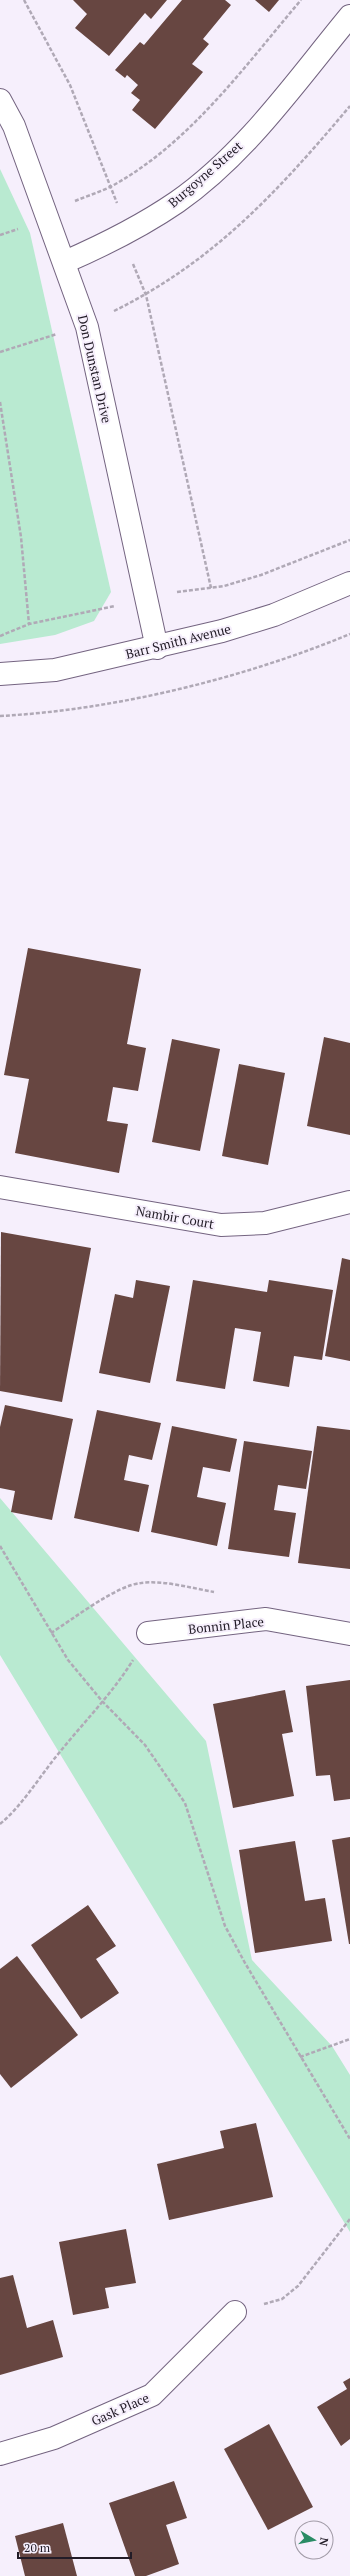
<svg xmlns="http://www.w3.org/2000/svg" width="350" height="2576" font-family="'PT Serif',serif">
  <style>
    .green { fill: #b9ead1 }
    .building { fill: #674641 }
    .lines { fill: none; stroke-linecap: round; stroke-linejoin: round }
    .minor-casing { stroke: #746480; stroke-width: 24 }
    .tertiary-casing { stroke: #746480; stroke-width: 24 }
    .path { stroke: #b0a9b6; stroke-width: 2.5; stroke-dasharray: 4 2; stroke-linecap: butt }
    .minor { stroke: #fff; stroke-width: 22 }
    .tertiary { stroke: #fff; stroke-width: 22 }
    .labels { text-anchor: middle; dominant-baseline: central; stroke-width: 4; stroke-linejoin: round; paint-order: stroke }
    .street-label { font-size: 13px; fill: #221c27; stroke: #f6effc }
  </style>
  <rect width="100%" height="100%" fill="#f6effc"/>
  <g class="green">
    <polygon points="0,169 30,233 111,592 94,621 55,635 0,644"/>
    <polygon points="0,1498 206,1741 252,1960 332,2046 350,2075 350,2232 0,1655"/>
  </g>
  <g class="building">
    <polygon points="73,0 167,0 151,19 145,13 109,56 75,28 87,14"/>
    <polygon points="182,0 225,0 231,5 203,39 209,44 192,64 203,72 155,129 132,110 140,100 131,93 138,85 127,75 125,78 115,70 140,42 144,45"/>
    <polygon points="255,0 279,0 269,12"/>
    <polygon points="28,948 141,969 127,1044 146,1048 138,1091 113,1087 107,1121 128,1124 119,1173 15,1153 29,1079 4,1075"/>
    <polygon points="324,1037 350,1043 350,1135 307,1126"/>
    <polygon points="172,1039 220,1049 200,1151 152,1142"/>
    <polygon points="239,1064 285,1073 268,1165 222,1156"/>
    <polygon points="1,1232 91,1248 62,1402 0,1391"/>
    <polygon points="342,1258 350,1260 350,1361 325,1356"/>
    <polygon points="136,1280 170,1286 150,1383 99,1373 115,1294 133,1298"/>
    <polygon points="193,1280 267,1292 269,1280 333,1290 322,1360 294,1356 289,1387 253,1381 261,1332 235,1328 225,1389 176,1381"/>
    <polygon points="5,1405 73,1419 52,1520 11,1512 15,1491 0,1488 0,1427"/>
    <polygon points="97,1410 161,1423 152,1460 129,1455 124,1480 149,1485 139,1532 74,1518"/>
    <polygon points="172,1426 237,1439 230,1472 203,1467 197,1497 226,1503 217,1546 151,1532"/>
    <polygon points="317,1426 350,1430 350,1569 298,1563"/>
    <polygon points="244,1441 312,1451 306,1489 278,1485 274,1510 296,1513 289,1557 228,1549"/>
    <polygon points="350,1680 350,1799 334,1801 330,1775 316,1776 306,1686"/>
    <polygon points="285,1690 293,1732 282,1734 294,1796 233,1808 213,1704"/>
    <polygon points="350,1837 350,1944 349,1944 332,1840"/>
    <polygon points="295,1841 305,1901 325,1898 332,1941 255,1953 239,1850"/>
    <polygon points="88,1905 116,1946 96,1959 119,1993 81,2019 31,1945"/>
    <polygon points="17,1956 78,2035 11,2088 0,2074 0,1969"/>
    <polygon points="256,2123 273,2197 169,2220 157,2164 224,2148 220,2131"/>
    <polygon points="126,2229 136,2283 105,2288 109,2308 73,2315 59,2242"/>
    <polygon points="13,2275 27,2328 53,2320 63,2357 0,2375 0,2278"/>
    <polygon points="350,2378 350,2439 341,2446 317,2407 347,2389 343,2382"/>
    <polygon points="269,2424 313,2507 268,2530 224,2449"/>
    <polygon points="174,2481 187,2518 166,2525 179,2564 146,2576 135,2576 109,2503"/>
    <polygon points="63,2523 77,2576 25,2576 15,2536"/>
  </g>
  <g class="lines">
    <g class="minor-casing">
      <g id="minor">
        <polyline points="0,100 14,126 87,327 157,648"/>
        <path d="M 65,262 C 104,245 142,226 177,202 C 246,154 297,80 350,16"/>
        <polyline points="0,1187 221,1225 265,1223 350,1202"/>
        <polyline points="148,1633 266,1619 350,1634"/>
        <polyline points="0,2454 54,2438 152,2395 235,2312"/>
      </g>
    </g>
    <g class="tertiary-casing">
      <polyline id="tertiary" points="0,674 55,670 222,631 274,615 350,583"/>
    </g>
    <g class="path">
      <polyline points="24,0 70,85 117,203"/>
      <path d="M 75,201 C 87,196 100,192 112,186 C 190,143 244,67 301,0"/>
      <polyline points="0,235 18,229"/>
      <polyline points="133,264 146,295 211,588"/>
      <path d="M 114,311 C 215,261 279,190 350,106"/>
      <polyline points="0,352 57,334"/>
      <polyline points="0,402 21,537 29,624"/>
      <polyline points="177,592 224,586 261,575 350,540"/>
      <polyline points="0,636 29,624 115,606"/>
      <path d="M 0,716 C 115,710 244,678 350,634"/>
      <polyline points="0,1546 68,1660 102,1701 145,1745 185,1803 225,1926 245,1963 350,2139"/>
      <path d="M 51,1633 C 73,1619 117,1585 141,1583 C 164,1580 191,1588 214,1592"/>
      <path d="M 0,1824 C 23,1805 39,1777 59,1753 C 83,1723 112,1694 133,1660"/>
      <polyline points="300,2057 350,2039"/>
      <polyline points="264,2304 282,2299 298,2286 350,2219"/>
    </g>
    <use href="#minor" class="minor"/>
    <use href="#tertiary" class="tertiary"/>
  </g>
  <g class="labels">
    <g class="street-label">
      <text transform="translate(205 174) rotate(-41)">Burgoyne Street</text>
      <text transform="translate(95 369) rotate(77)">Don Dunstan Drive</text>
      <text transform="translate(178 641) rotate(-14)">Barr Smith Avenue</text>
      <text transform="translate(175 1217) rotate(10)">Nambir Court</text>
      <text transform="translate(226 1625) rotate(-6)">Bonnin Place</text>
      <text transform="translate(120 2409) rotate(-24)">Gask Place</text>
    </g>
  </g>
  <g transform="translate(314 2540) rotate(100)"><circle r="19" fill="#f6effc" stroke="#a19ba7"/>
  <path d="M0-3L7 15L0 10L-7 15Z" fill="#2a8c65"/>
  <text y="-6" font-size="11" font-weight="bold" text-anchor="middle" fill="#221c27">N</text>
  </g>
  <path d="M18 2552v6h113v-6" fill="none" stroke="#221c27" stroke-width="2"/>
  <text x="24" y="2552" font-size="12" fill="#221c27" stroke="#f6effc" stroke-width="3" paint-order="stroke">20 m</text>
</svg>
